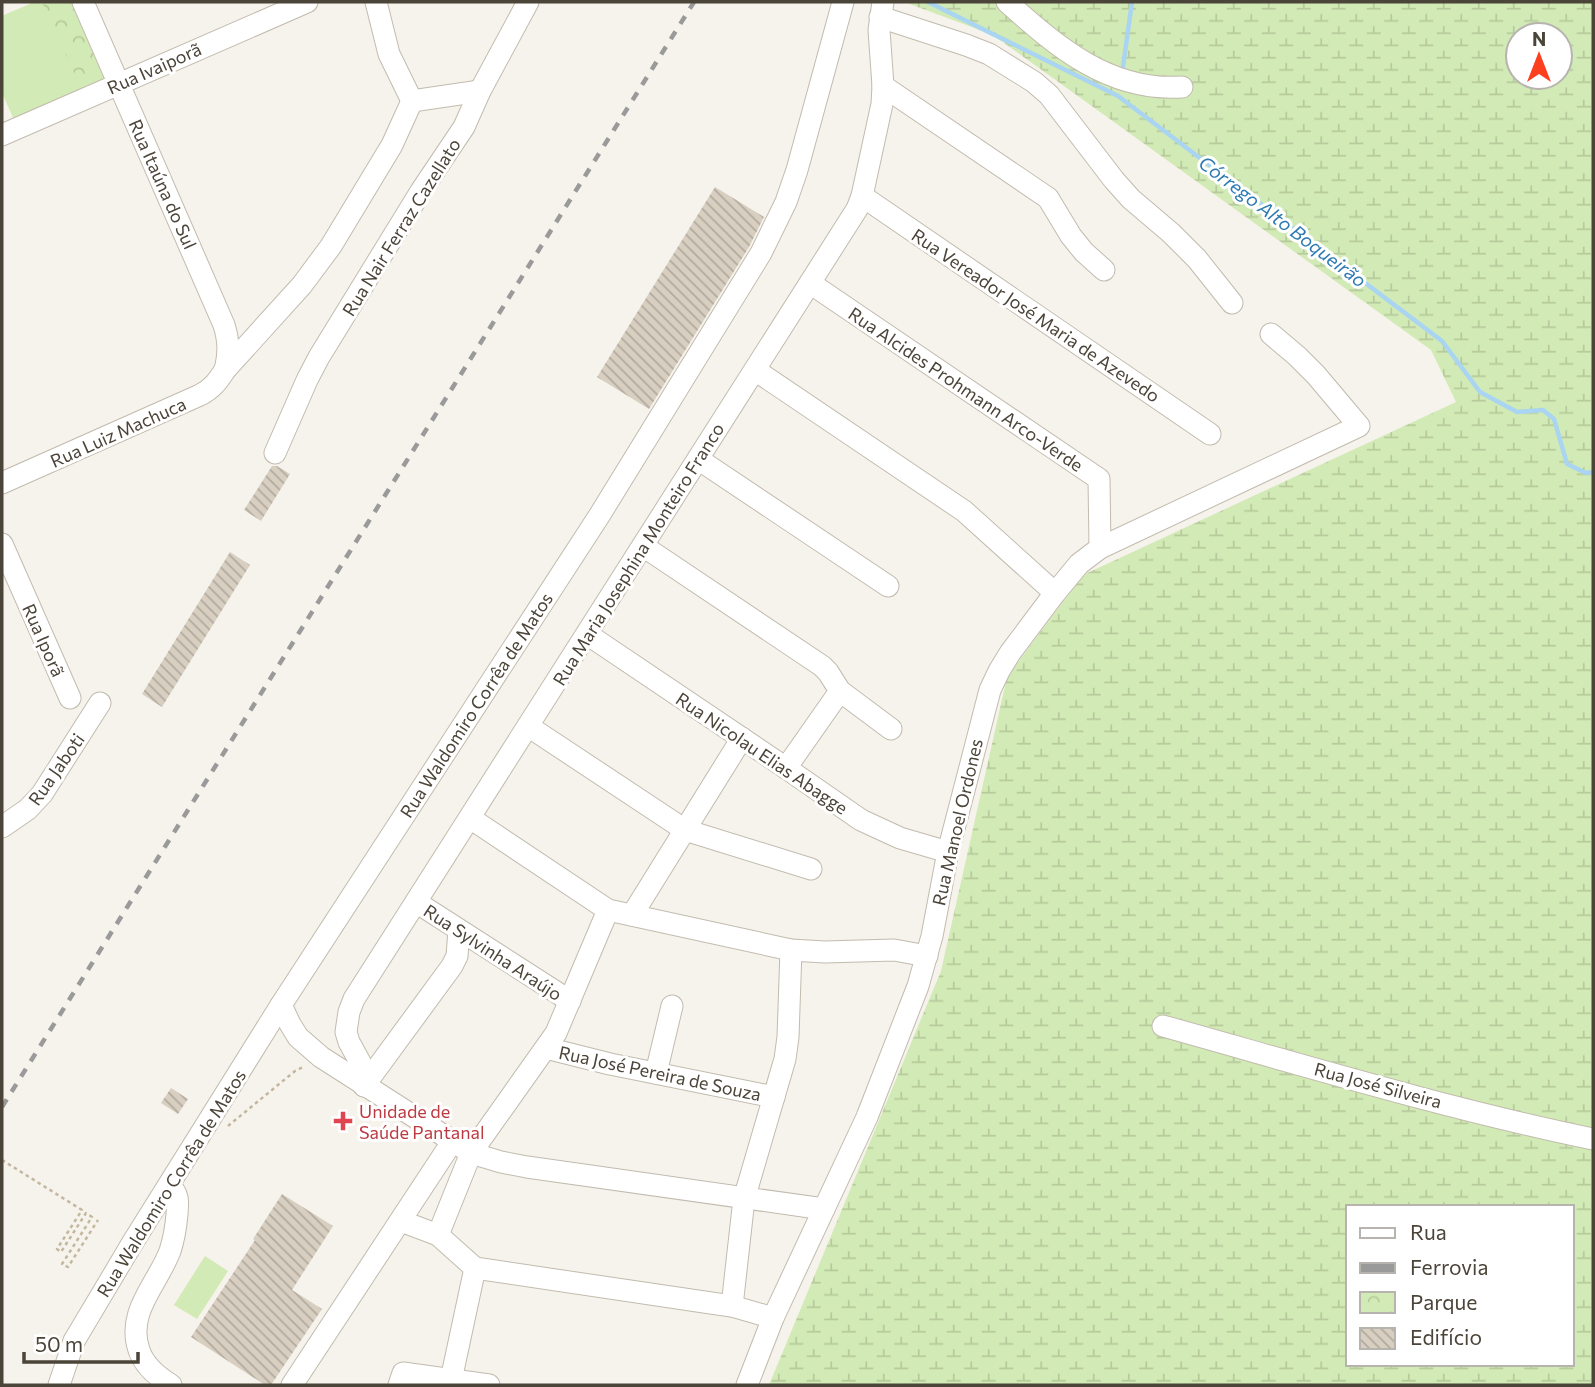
<svg xmlns="http://www.w3.org/2000/svg" width="1595" height="1387" font-family="Commissioner,sans-serif">
  <style>
    .wetland { fill: url(#wetland-marsh); fill-rule: evenodd }
    .park { fill: url(#park-crowns) }
    .pitch { fill: #d2eab5 }
    .lines { fill: none; stroke-linecap: round; stroke-linejoin: round }
    .stream { stroke: #a9d4f2; stroke-width: 4.5 }
    .building { fill: url(#building-back-hatch) }
    .minor-casing { stroke: #c2bbae; stroke-width: 23 }
    .path { stroke: #c4b79f; stroke-width: 2.5; stroke-dasharray: 3.5 3.5; stroke-linecap: butt }
    .minor { stroke: #fff; stroke-width: 21 }
    .rail { stroke: #9a9a9a; stroke-width: 4.5; stroke-dasharray: 9 9; stroke-linecap: butt }
    .health-dot { fill: #e0444e; stroke: #fff; stroke-width: 2.5 }
    .labels { text-anchor: middle; dominant-baseline: central; stroke-width: 6; stroke-linejoin: round; paint-order: stroke }
    .street-label { font-size: 18px; fill: #4b4439; stroke: #fff }
    .health-label { font-size: 18px; fill: #be3a42; stroke: #fff; text-anchor: start }
    .water-label { font-size: 19px; font-style: italic; fill: #2e7ab2; stroke: #fff }
  </style>
  <defs>
    <pattern id="wetland-marsh" width="20" height="14" patternUnits="userSpaceOnUse" patternTransform="scale(1.75)"><rect width="20" height="14" fill="#d2eab5"/><path d="M1 5h8M5 5V1M11 12h8M15 12V8" fill="none" stroke="#b6ca9c"/></pattern>
    <pattern id="park-crowns" width="20" height="18" patternUnits="userSpaceOnUse" patternTransform="scale(1.75)"><rect width="20" height="18" fill="#d2eab5"/><path d="M2 6a3 3 0 1 1 6 0M12 15a3 3 0 1 1 6 0" fill="none" stroke="#b6ca9c"/></pattern>
    <pattern id="building-back-hatch" width="6" height="6" patternUnits="userSpaceOnUse" patternTransform="scale(1.75)"><rect width="6" height="6" fill="#d8cfc1"/><path d="M-1 5l2 2M0 0l6 6M5-1l2 2" fill="none" stroke="#b1aa9e"/></pattern>
  </defs>
  <rect width="100%" height="100%" fill="#f6f3ec"/>
  <path class="wetland" d="M 908,2 L 1593,2 L 1593,1385 L 769,1385 L 941,971 L 1007,677 L 1083,575 L 1456,402 L 1431,350 L 993,35 L 907,3 ZM 1518,35 L 1560,35 L 1560,77 L 1518,77 ZM 1348,1207 L 1572,1207 L 1572,1364 L 1348,1364 Z"/>
  <polygon class="park" points="35,2 74,2 109,81 15,122 2,92 2,16"/>
  <g class="pitch">
    <polygon points="35,2 42,2 83,92 15,122 2,92 2,16"/>
    <polygon points="205,1256 228,1271 197,1319 174,1305"/>
  </g>
  <g class="lines">
    <g class="stream">
      <polyline points="928,2 1118,96 1442,341 1480,392 1517,412 1543,410 1554,419 1567,464 1586,473 1593,472"/>
      <polyline points="1122,74 1132,2"/>
    </g>
  </g>
  <g class="building">
    <polygon points="715,187 764,217 749,247 649,409 597,377"/>
    <polygon points="272,466 277,466 290,474 261,521 244,510"/>
    <polygon points="230,552 250,565 162,707 142,694"/>
    <polygon points="171,1088 188,1099 178,1114 161,1103"/>
    <polygon points="282,1194 333,1226 292,1290 322,1309 271,1385 265,1385 191,1337 255,1240 253,1239"/>
  </g>
  <g class="lines">
    <g class="minor-casing">
      <g id="minor">
        <path d="M 83,2 L 224,325 C 229,341 229,353 225,370"/>
        <polyline points="376,2 389,54 412,101 480,91"/>
        <path d="M 1007,2 C 1057,47 1110,92 1182,87"/>
        <polyline points="880,17 966,45 989,54 1034,82 1049,95 1114,180 1131,199 1171,233 1197,259 1232,303"/>
        <polyline points="883,86 1048,198 1071,236 1084,252 1104,270"/>
        <polyline points="2,135 307,2"/>
        <polyline points="862,196 1210,434"/>
        <polyline points="810,283 1099,479 1100,548"/>
        <polyline points="755,370 964,511 1055,593"/>
        <polyline points="275,453 307,380 319,357 421,191 464,127 480,91 528,2"/>
        <polyline points="698,459 888,586"/>
        <path d="M 2,483 L 200,395 C 212,389 218,381 225,370 L 302,285 L 331,246 L 392,145 L 412,101"/>
        <polyline points="2,544 70,698"/>
        <polyline points="643,546 822,666 828,672 840,691 891,729"/>
        <polyline points="587,634 786,768 861,820 900,838 948,852"/>
        <polyline points="528,726 685,830 811,869"/>
        <polyline points="786,768 840,691"/>
        <polyline points="470,818 608,910 791,950 825,952 894,950 927,956"/>
        <polyline points="2,827 28,809 42,794 100,703"/>
        <polyline points="416,902 570,1001"/>
        <polyline points="632,915 742,738"/>
        <polyline points="281,1005 290,1024 298,1037 321,1057 471,1153 501,1162 527,1167 824,1209"/>
        <path d="M 1163,1026 C 1306,1066 1448,1109 1593,1139"/>
        <polyline points="546,1048 610,1064 774,1097"/>
        <polyline points="656,1073 672,1006"/>
        <polyline points="364,1086 361,1064 349,1042 346,1032 349,1012 354,999 857,209 862,196 882,104 883,86 879,30 883,2"/>
        <polyline points="364,1086 452,966 457,956 459,930"/>
        <path d="M 169,1185 C 179,1194 178,1201 177,1214 C 176,1226 174,1239 170,1251 C 157,1285 126,1312 139,1350 C 144,1366 158,1377 171,1385"/>
        <polyline points="401,1221 438,1235 475,1268 711,1303 732,1306 773,1318"/>
        <polyline points="438,1235 471,1153 556,1033 608,910"/>
        <polyline points="732,1306 744,1199 785,1059 788,1037 791,950"/>
        <polyline points="451,1380 475,1268"/>
        <polyline points="59,1385 74,1341 133,1242 281,1005 599,516 761,253 786,202 797,170 843,2"/>
        <polyline points="292,1385 452,1142"/>
        <polyline points="399,1385 403,1373 489,1385"/>
        <polyline points="747,1385 773,1318 867,1117 918,986 932,936 948,852 990,690 999,671 1010,653 1055,593 1079,564 1100,548 1359,426 1316,375 1297,356 1271,334"/>
      </g>
    </g>
    <g class="path">
      <polyline points="228,1126 295,1071 305,1066"/>
      <polyline points="2,1160 82,1210 57,1249 61,1252 86,1213 92,1217 62,1264 68,1267 98,1220"/>
    </g>
    <use href="#minor" class="minor"/>
    <polyline class="rail" points="2,1107 694,2"/>
  </g>
  <path class="health-dot" d="M339.5 1110.5h7v7h7v7h-7v7h-7v-7h-7v-7h7z"/>
  <g class="labels">
    <g class="street-label">
      <text transform="translate(154 68) rotate(-24)">Rua Ivaiporã</text>
      <text transform="translate(163 184) rotate(66)">Rua Itaúna do Sul</text>
      <text transform="translate(401 227) rotate(-58)">Rua Nair Ferraz Cazellato</text>
      <text transform="translate(1036 315) rotate(34)">Rua Vereador José Maria de Azevedo</text>
      <text transform="translate(966 389) rotate(34)">Rua Alcides Prohmann Arco-Verde</text>
      <text transform="translate(118 432) rotate(-24)">Rua Luiz Machuca</text>
      <text transform="translate(638 554) rotate(-58)">Rua Maria Josephina Monteiro Franco</text>
      <text transform="translate(44 640) rotate(66)">Rua Iporã</text>
      <text transform="translate(476 705) rotate(-57)">Rua Waldomiro Corrêa de Matos</text>
      <text transform="translate(762 753) rotate(34)">Rua Nicolau Elias Abagge</text>
      <text transform="translate(56 769) rotate(-55)">Rua Jaboti</text>
      <text transform="translate(957 822) rotate(-77)">Rua Manoel Ordones</text>
      <text transform="translate(493 952) rotate(33)">Rua Sylvinha Araújo</text>
      <text transform="translate(660 1073) rotate(12)">Rua José Pereira de Souza</text>
      <text transform="translate(1378 1085) rotate(15)">Rua José Silveira</text>
      <text transform="translate(171 1183) rotate(-58)">Rua Waldomiro Corrêa de Matos</text>
    </g>
    <g class="health-label">
      <text x="359" y="1111">Unidade de<tspan x="359" dy="21">Saúde Pantanal</tspan></text>
    </g>
    <g class="water-label">
      <text transform="translate(1283 221) rotate(37)">Córrego Alto Boqueirão</text>
    </g>
  </g>
  <rect width="1595" height="1387" fill="none" stroke="#4b4439" stroke-width="7"/>
  <rect x="1346" y="1205" width="228" height="161" fill="#ffffff" stroke="#b7b4b0" stroke-width="2"/>
  <rect x="1360" y="1228" width="35" height="10" fill="#ffffff" stroke="#b7b4b0" stroke-width="2"/>
  <text x="1410" y="1240" font-size="21" fill="#4b4439">Rua</text>
  <rect x="1360" y="1263" width="35" height="10" fill="#9a9a9a" stroke="#b7b4b0" stroke-width="2"/>
  <text x="1410" y="1275" font-size="21" fill="#4b4439">Ferrovia</text>
  <rect x="1360" y="1292" width="35" height="21" fill="url(#park-crowns)" stroke="#b7b4b0" stroke-width="2"/>
  <text x="1410" y="1310" font-size="21" fill="#4b4439">Parque</text>
  <rect x="1360" y="1328" width="35" height="21" fill="url(#building-back-hatch)" stroke="#b7b4b0" stroke-width="2"/>
  <text x="1410" y="1345" font-size="21" fill="#4b4439">Edifício</text>
  <g transform="translate(1539 56)"><circle r="33" fill="#ffffff" stroke="#b7b4b0" stroke-width="2"/>
  <path d="M0-5L12 26L0 18L-12 26Z" fill="#fc3f1d"/>
  <text y="-10" font-size="19" font-weight="bold" text-anchor="middle" fill="#4b4439">N</text>
  </g>
  <path d="M24 1352v10h114v-10" fill="none" stroke="#4b4439" stroke-width="3.5"/>
  <text x="35" y="1352" font-size="21" fill="#4b4439" stroke="#ffffff" stroke-width="5" paint-order="stroke">50 m</text>
</svg>
